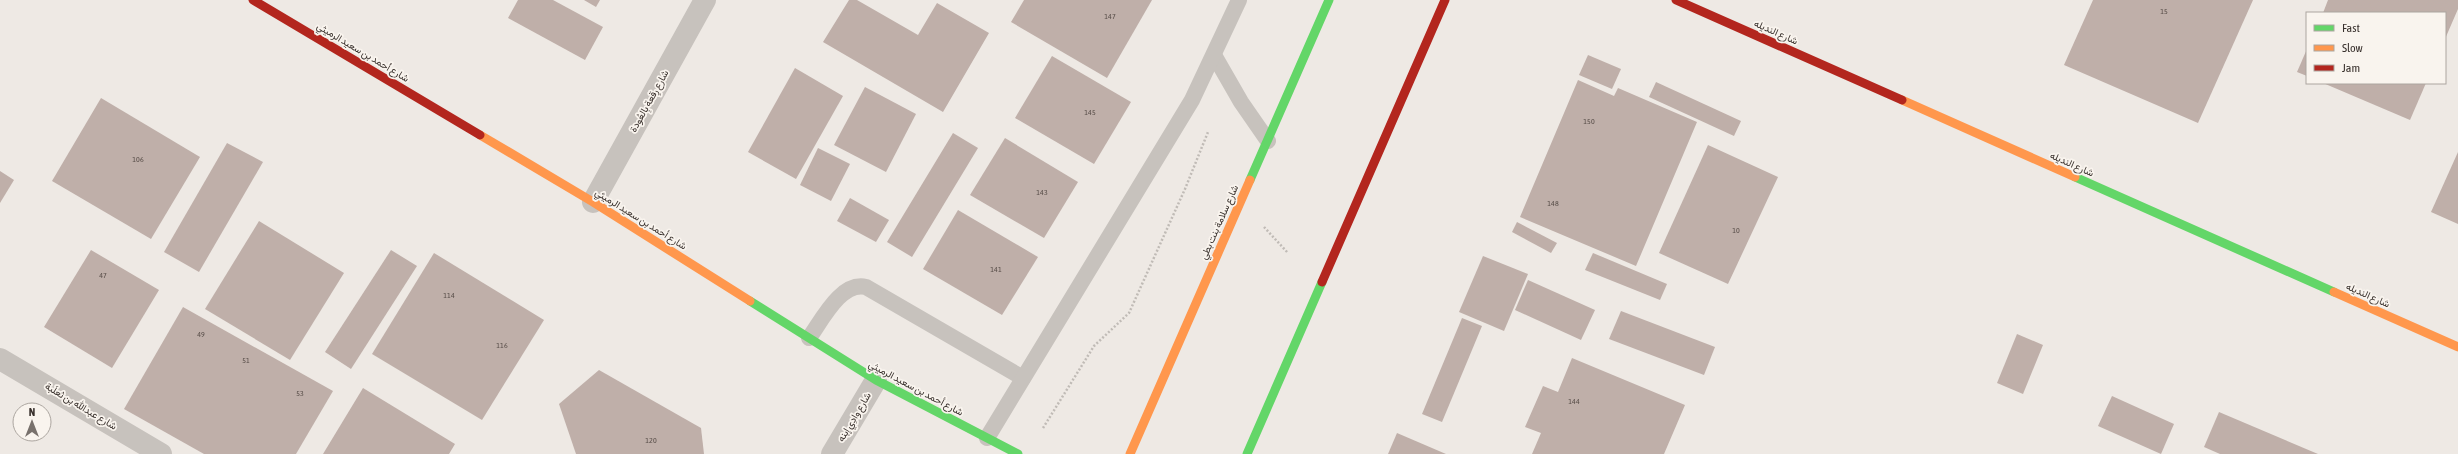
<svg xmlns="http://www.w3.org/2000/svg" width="2458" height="454" font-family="'Asap Condensed',Vazirmatn,sans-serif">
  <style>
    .building { fill: #bfafa9 }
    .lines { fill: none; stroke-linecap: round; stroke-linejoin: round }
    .path { stroke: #c0bbb6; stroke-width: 2.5; stroke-dasharray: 2 2; stroke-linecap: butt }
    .lane { stroke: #c7c2bd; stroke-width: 16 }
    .street { stroke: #c7c2bd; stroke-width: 22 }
    .fast { stroke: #63d668; stroke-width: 9 }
    .slow { stroke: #ff974d; stroke-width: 9 }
    .jam { stroke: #b3261e; stroke-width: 9 }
    .labels { text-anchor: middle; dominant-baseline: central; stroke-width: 3.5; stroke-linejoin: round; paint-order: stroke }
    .number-label { font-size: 8px; fill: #5a504b }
    .street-label { font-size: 10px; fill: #38302c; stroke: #f9f4ee }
  </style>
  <rect width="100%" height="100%" fill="#eee9e4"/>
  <g class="building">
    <polygon points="518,0 553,0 603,27 585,60 508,18"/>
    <polygon points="584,0 600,0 596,7"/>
    <polygon points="849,0 857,0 918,35 937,3 989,33 943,112 823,42"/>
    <polygon points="1024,0 1152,0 1107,78 1011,22"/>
    <polygon points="2093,0 2253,0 2198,123 2064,65"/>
    <polygon points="2328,0 2458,0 2458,9 2445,39 2445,13 2323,13"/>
    <polygon points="2307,49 2307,76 2297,72"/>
    <polygon points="1588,55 1621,69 1612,89 1579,75"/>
    <polygon points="1052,56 1131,102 1094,164 1015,118"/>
    <polygon points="795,68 843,96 796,179 748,152"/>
    <polygon points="1578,80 1614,96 1618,88 1697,122 1636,266 1520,217"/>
    <polygon points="1656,82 1741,121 1734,136 1649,97"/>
    <polygon points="2323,83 2426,83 2410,120"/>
    <polygon points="865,87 916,114 886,172 834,145"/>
    <polygon points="101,98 200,157 151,239 52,181"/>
    <polygon points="953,133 978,148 912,257 887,242"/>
    <polygon points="1005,138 1078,182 1044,238 970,195"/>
    <polygon points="227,143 263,162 199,272 164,252"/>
    <polygon points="1708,145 1778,177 1728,284 1659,253"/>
    <polygon points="818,148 850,164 831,201 800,185"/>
    <polygon points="2458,152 2458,224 2431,212"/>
    <polygon points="0,171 14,180 0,203"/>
    <polygon points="850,198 889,220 876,242 837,221"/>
    <polygon points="958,210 1038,257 1002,315 923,269"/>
    <polygon points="259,221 344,273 290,360 205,309"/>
    <polygon points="1517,222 1557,243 1551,253 1512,232"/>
    <polygon points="91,250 159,290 112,368 44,327"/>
    <polygon points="391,250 417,266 351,369 325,352"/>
    <polygon points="434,253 544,320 482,420 372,354"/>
    <polygon points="1593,253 1667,284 1660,300 1585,270"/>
    <polygon points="1483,256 1528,274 1504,331 1459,312"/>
    <polygon points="1528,280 1595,310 1581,340 1515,310"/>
    <polygon points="183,307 333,391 296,454 204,454 124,409"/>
    <polygon points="1621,311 1715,347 1704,375 1609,339"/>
    <polygon points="1462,318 1482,326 1442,422 1422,414"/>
    <polygon points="2017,334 2043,345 2023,394 1997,383"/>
    <polygon points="1572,358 1685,405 1664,454 1532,454 1541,433 1525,427 1543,386 1558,392"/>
    <polygon points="599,370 701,428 704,454 576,454 559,404"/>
    <polygon points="363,388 455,444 449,454 323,454"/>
    <polygon points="2112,396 2174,424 2161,454 2098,426"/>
    <polygon points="2219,412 2318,454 2220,454 2204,447"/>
    <polygon points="1397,433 1446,454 1388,454"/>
  </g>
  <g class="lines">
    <g class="path">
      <polyline points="1264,227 1288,253"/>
      <polyline points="1043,428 1094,346 1129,313 1185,189 1208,132"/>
    </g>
    <g class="lane">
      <polyline points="1214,55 1241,102 1268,141"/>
      <path d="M 809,338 C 822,320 841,281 866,287 L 1023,378"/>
      <polyline points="987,438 1192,100 1239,0"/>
    </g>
    <g class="street">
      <polyline points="593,202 705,0"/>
      <polyline points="0,359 161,454"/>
      <polyline points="832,454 876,380"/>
    </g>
    <g class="fast">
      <polyline points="2075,177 2334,292"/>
      <polyline points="1250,180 1329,0"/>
      <polyline points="750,301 876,380 1018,454"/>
      <polyline points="1247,454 1322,282"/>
    </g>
    <g class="slow">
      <polyline points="1902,100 2075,177"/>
      <polyline points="480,135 593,202 750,301"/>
      <polyline points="2334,292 2458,347"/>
      <polyline points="1130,454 1250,180"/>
    </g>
    <g class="jam">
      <polyline points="253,0 480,135"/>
      <polyline points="1676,0 1902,100"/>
      <polyline points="1322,282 1445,0"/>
    </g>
  </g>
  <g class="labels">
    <g class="number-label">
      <text x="2164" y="11">15</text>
      <text x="1110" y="16">147</text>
      <text x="1090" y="112">145</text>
      <text x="1589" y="121">150</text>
      <text x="138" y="159">106</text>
      <text x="1042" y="192">143</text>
      <text x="1553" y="203">148</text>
      <text x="1736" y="230">10</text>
      <text x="996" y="269">141</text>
      <text x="103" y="275">47</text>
      <text x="449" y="295">114</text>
      <text x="201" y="334">49</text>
      <text x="502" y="345">116</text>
      <text x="246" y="360">51</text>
      <text x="300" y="393">53</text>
      <text x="1574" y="401">144</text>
      <text x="651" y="440">120</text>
    </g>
    <g class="street-label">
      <text transform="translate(1776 32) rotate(24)">شارع النديله</text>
      <text transform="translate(363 52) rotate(31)">شارع أحمد بن سعيد الرميثي</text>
      <text transform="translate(649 101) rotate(-61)">شارع رِقعة بِالعُودة</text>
      <text transform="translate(2072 164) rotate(24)">شارع النديله</text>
      <text transform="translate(641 219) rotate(32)">شارع أحمد بن سعيد الرميثي</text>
      <text transform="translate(1219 222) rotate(-66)">شارع سلامة بنت بطي</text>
      <text transform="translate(2368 295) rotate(24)">شارع النديله</text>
      <text transform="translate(916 388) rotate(28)">شارع أحمد بن سعيد الرميثي</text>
      <text transform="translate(81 406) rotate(31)">شارع عبدالله بن ثعلَبة</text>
      <text transform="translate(854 417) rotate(-59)">شارع وادِي إبنه</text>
    </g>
  </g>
  <rect x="2306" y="12" width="140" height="72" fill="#f9f4ee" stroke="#aca6a0"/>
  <rect x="2314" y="25" width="20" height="6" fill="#63d668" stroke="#aca6a0"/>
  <text x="2342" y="32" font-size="12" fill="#38302c">Fast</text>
  <rect x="2314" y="45" width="20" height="6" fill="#ff974d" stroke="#aca6a0"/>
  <text x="2342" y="52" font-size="12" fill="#38302c">Slow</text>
  <rect x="2314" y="65" width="20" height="6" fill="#b3261e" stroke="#aca6a0"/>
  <text x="2342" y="72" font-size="12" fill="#38302c">Jam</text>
  <g transform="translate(32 422)"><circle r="19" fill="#f9f4ee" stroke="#aca6a0"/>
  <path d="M0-3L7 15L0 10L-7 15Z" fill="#78716c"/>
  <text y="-6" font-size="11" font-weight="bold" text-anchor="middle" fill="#38302c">N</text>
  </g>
</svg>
